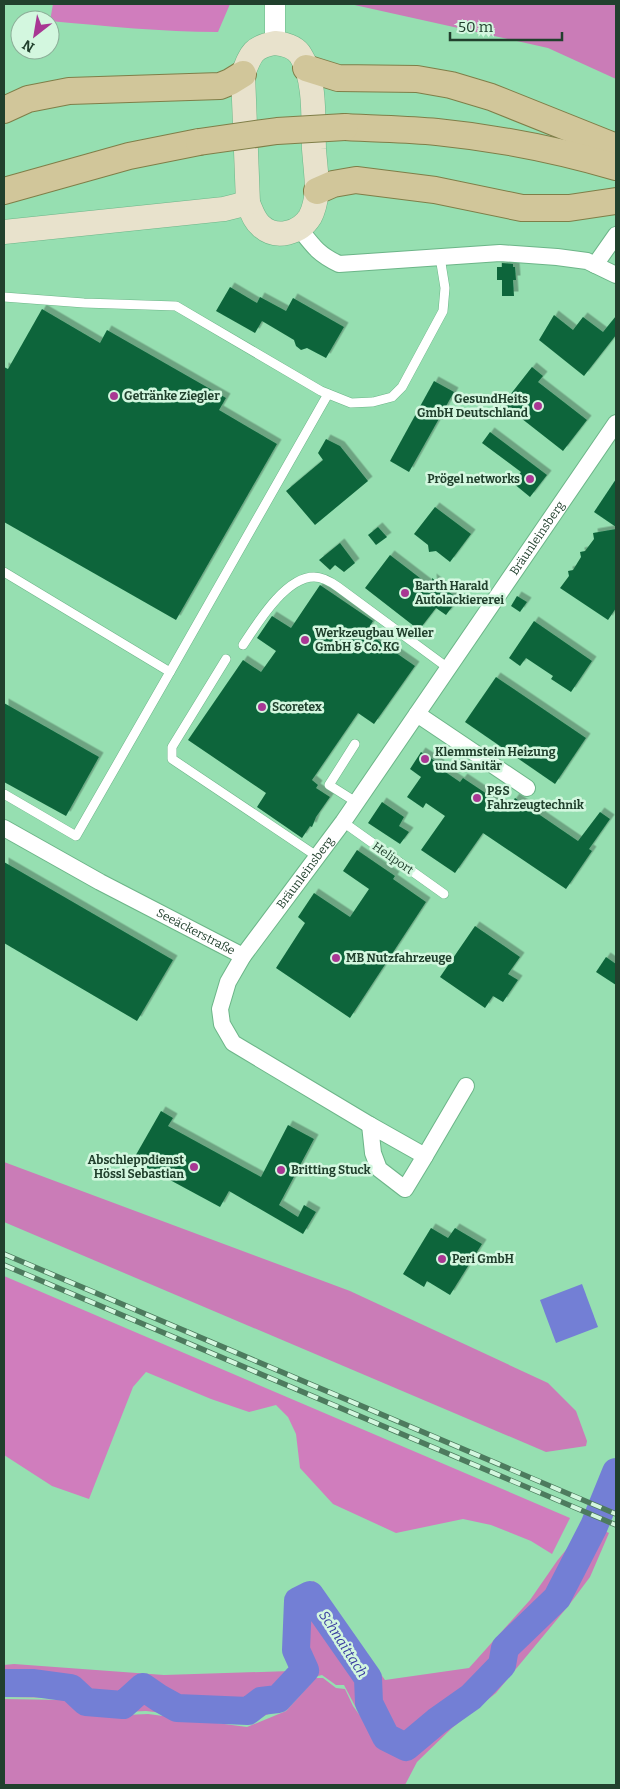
<svg xmlns="http://www.w3.org/2000/svg" width="620" height="1789" font-family="Bitter,serif">
  <style>
    .green { fill: #ca7cb7 }
    .forest { fill: #d07dbd }
    .water { fill: #737fd5 }
    .lines { fill: none; stroke-linecap: round; stroke-linejoin: round }
    .river { stroke: #737fd5; stroke-width: 28 }
    .building { fill: #0d653b; filter: url(#shadow) }
    .service-casing { stroke: #6cb588; stroke-width: 10 }
    .minor-casing { stroke: #6cb588; stroke-width: 18 }
    .tertiary-casing { stroke: #6cb588; stroke-width: 21 }
    .secondary-casing { stroke: #6cb588; stroke-width: 25 }
    .primary-casing { stroke: #7f7e48; stroke-width: 28 }
    .service { stroke: #fff; stroke-width: 9 }
    .minor { stroke: #fff; stroke-width: 16 }
    .tertiary { stroke: #fff; stroke-width: 20 }
    .secondary { stroke: #e8e2cc; stroke-width: 24 }
    .primary { stroke: #d1c69a; stroke-width: 26 }
    .rail-casing { stroke: #4d7b5e; stroke-width: 5.5 }
    .rail { stroke: #d3f7df; stroke-width: 4; stroke-dasharray: 11; stroke-linecap: butt }
    .primary-bridge-casing { stroke: #7f7e48; stroke-width: 28; stroke-linecap: butt }
    .primary-bridge { stroke: #d1c69a; stroke-width: 26 }
    .poi-dot { fill: #a83793; stroke: #d3f7df; stroke-width: 2 }
    .labels { text-anchor: middle; dominant-baseline: central; stroke-width: 5; stroke-linejoin: round; paint-order: stroke }
    .poi-label { font-size: 12px; font-weight: bold; fill: #21402d; stroke: #d3f7df; text-anchor: start }
    .street-label { font-size: 12px; fill: #21402d; stroke: #d3f7df }
    .water-label { font-size: 14px; font-style: italic; fill: #393ba0; stroke: #d3f7df }
  </style>
  <defs>
    <filter id="shadow"><feDropShadow dx="4.5" dy="-4.5" stdDeviation="0" flood-color="#0004"/></filter>
  </defs>
  <rect width="100%" height="100%" fill="#96dfb1"/>
  <g class="green">
    <polygon points="350,4 616,4 616,79 548,48"/>
    <polygon points="4,1162 350,1291 548,1383 576,1411 587,1441 586,1446 546,1452 4,1222"/>
    <polygon points="588,1523 609,1533 590,1577 569,1605 496,1693 452,1728 417,1762 405,1785 4,1785 4,1699 66,1700 84,1710 103,1716 148,1714 247,1727 286,1711 316,1678 323,1678 336,1688 345,1689 353,1706 369,1728 355,1706 344,1685 336,1685 322,1675 314,1677 284,1708 246,1723 146,1711 102,1713 85,1709 66,1698 4,1697 4,1665 14,1664 164,1675 291,1671 288,1595 314,1581 385,1680 469,1668 530,1600 557,1561"/>
  </g>
  <g class="forest">
    <path d="M 53,4 L 230,4 L 218,32 C 162,32 106,26 50,21 Z"/>
    <polygon points="4,1276 570,1518 552,1554 531,1541 491,1525 463,1519 396,1533 333,1504 300,1468 296,1434 288,1417 276,1405 249,1412 211,1399 146,1372 133,1387 89,1499 52,1486 4,1455"/>
  </g>
  <polygon class="water" points="582,1284 598,1327 556,1343 540,1300"/>
  <g class="lines">
    <polyline class="river" points="4,1683 34,1683 71,1688 86,1702 123,1705 143,1687 159,1698 177,1708 248,1711 261,1701 278,1699 305,1670 296,1650 298,1601 310,1595 368,1678 369,1703 386,1737 406,1747 437,1721 471,1697 502,1665 505,1648 557,1598 594,1526 616,1472"/>
  </g>
  <g class="building">
    <polygon points="502,263 513,264 513,267 515,267 516,280 513,280 514,296 502,296 502,280 497,280 497,267 502,267"/>
    <polygon points="230,287 257,303 260,297 286,311 293,298 344,327 326,358 307,348 301,350 296,346 294,340 262,321 255,333 216,311"/>
    <polygon points="42,309 100,343 107,330 226,398 219,410 277,444 176,620 4,522 4,367 8,369"/>
    <polygon points="554,315 573,330 583,317 603,332 616,316 616,335 584,376 539,340"/>
    <polygon points="532,367 543,376 538,382 587,420 563,451 503,404"/>
    <polygon points="434,381 454,392 409,472 390,461"/>
    <polygon points="490,432 547,475 530,497 513,483 521,472 482,443"/>
    <polygon points="326,439 340,446 368,481 315,525 286,491 323,460 318,453"/>
    <polygon points="616,479 616,527 594,512"/>
    <polygon points="435,507 471,534 450,562 436,551 429,552 428,545 414,534"/>
    <polygon points="378,527 387,537 376,545 368,535"/>
    <polygon points="616,529 616,608 608,620 560,588 569,576 568,571 573,570 581,557 580,552 585,551 594,539 593,533"/>
    <polygon points="340,543 355,563 344,572 335,565 330,570 319,560"/>
    <polygon points="390,555 433,588 432,578 458,599 446,615 436,608 419,630 365,588"/>
    <polygon points="320,585 373,621 366,632 415,666 374,724 358,713 312,780 318,785 316,788 330,797 316,817 312,827 310,826 302,838 257,807 266,793 188,740 243,660 261,672 276,651 257,638 272,616 291,628"/>
    <polygon points="517,596 527,602 520,612 511,606"/>
    <polygon points="534,621 592,661 571,692 551,679 553,676 526,658 520,666 509,658"/>
    <polygon points="496,677 586,738 555,784 465,722"/>
    <polygon points="4,703 99,757 66,816 4,782"/>
    <polygon points="421,752 440,764 438,767 460,782 463,778 508,808 515,798 578,841 600,812 610,819 589,849 592,851 566,889 483,833 455,873 421,850 445,816 426,803 423,808 407,797 421,777 410,769"/>
    <polygon points="382,802 404,817 399,826 409,832 400,844 368,823"/>
    <polygon points="357,850 395,876 393,879 426,902 350,1018 276,968 305,923 298,917 314,893 350,917 369,889 343,871"/>
    <polygon points="4,862 173,960 137,1021 4,943"/>
    <polygon points="475,926 520,957 508,974 518,980 503,1002 493,996 485,1008 440,977"/>
    <polygon points="606,957 616,964 616,985 596,972"/>
    <polygon points="161,1111 173,1118 168,1126 261,1177 288,1125 314,1139 279,1205 298,1217 304,1205 316,1212 303,1234 229,1191 220,1207 133,1160"/>
    <polygon points="431,1228 448,1238 455,1228 482,1244 450,1295 427,1281 424,1287 403,1274"/>
  </g>
  <g class="lines">
    <g class="service-casing">
      <g id="service">
        <polyline points="4,297 84,303 176,306 321,391 351,403 373,402 392,397 402,387 443,311 445,288 440,257"/>
        <polyline points="4,572 170,672 328,394"/>
        <path d="M 243,645 C 257,624 285,577 314,577 C 323,577 331,582 338,587 L 448,668"/>
        <polyline points="226,659 172,747 172,759 318,857"/>
        <polyline points="355,744 329,785 356,802"/>
        <polyline points="4,794 76,836 170,672"/>
        <polyline points="343,822 444,894"/>
      </g>
    </g>
    <g class="minor-casing">
      <g id="minor">
        <path d="M 299,228 C 313,246 318,254 339,264 L 500,253 L 557,257 L 587,261 L 616,275"/>
        <polyline points="595,265 616,235"/>
        <polyline points="417,714 527,788"/>
        <path id="s1" d="M 4,828 L 100,882 L 243,956"/>
        <path id="s2" d="M 370,1125 L 233,1043 L 222,1024 L 220,1009 L 228,982 L 243,956 L 343,822 L 616,423"/>
        <polygon points="370,1125 425,1156 405,1189 379,1169 373,1153"/>
        <polyline points="425,1156 466,1086"/>
      </g>
    </g>
    <g class="tertiary-casing">
      <polyline id="tertiary" points="275,4 275,43"/>
    </g>
    <g class="secondary-casing">
      <g id="secondary">
        <path d="M 275,43 C 285,44 296,47 301,56 C 316,79 313,122 314,149 C 315,163 317,177 317,191 C 316,199 314,210 310,217 C 300,233 276,240 261,226 C 254,220 252,212 248,203 L 243,74 C 251,53 253,47 275,43 Z"/>
        <polyline points="4,232 224,209 248,203"/>
      </g>
    </g>
    <g class="primary-casing">
      <g id="primary">
        <polyline points="306,68 338,78 417,79 451,85 491,97 616,147"/>
        <polyline points="4,110 28,99 69,91 220,86 230,82 243,74"/>
        <path d="M 345,127 C 376,129 406,129 437,132 C 497,138 558,150 616,167"/>
        <polyline points="4,191 129,156 199,142"/>
        <polyline points="317,191 333,184 356,180 435,190 522,208 569,208 616,201"/>
      </g>
    </g>
    <use href="#service" class="service"/>
    <use href="#minor" class="minor"/>
    <use href="#tertiary" class="tertiary"/>
    <use href="#secondary" class="secondary"/>
    <use href="#primary" class="primary"/>
    <g class="rail-casing">
      <g id="rail">
        <polyline points="4,1254 616,1514"/>
        <polyline points="4,1265 616,1525"/>
      </g>
    </g>
    <use href="#rail" class="rail"/>
    <g class="primary-bridge-casing">
      <polyline id="primary-bridge" points="199,142 277,131 345,127"/>
    </g>
    <use href="#primary-bridge" class="primary-bridge"/>
  </g>
  <g class="poi-dot">
    <circle cx="114" cy="396" r="5"/>
    <circle cx="538" cy="406" r="5"/>
    <circle cx="530" cy="479" r="5"/>
    <circle cx="405" cy="593" r="5"/>
    <circle cx="305" cy="640" r="5"/>
    <circle cx="262" cy="707" r="5"/>
    <circle cx="425" cy="759" r="5"/>
    <circle cx="477" cy="798" r="5"/>
    <circle cx="336" cy="958" r="5"/>
    <circle cx="194" cy="1167" r="5"/>
    <circle cx="281" cy="1170" r="5"/>
    <circle cx="442" cy="1259" r="5"/>
  </g>
  <g class="labels">
    <g class="poi-label">
      <text x="124" y="396">Getränke Ziegler</text>
      <text x="528" y="399" text-anchor="end">GesundHeits<tspan x="528" dy="14">GmbH Deutschland</tspan></text>
      <text x="520" y="479" text-anchor="end">Prögel networks</text>
      <text x="415" y="586">Barth Harald<tspan x="415" dy="14">Autolackiererei</tspan></text>
      <text x="315" y="633">Werkzeugbau Weller<tspan x="315" dy="14">GmbH &amp; Co. KG</tspan></text>
      <text x="272" y="707">Scoretex</text>
      <text x="435" y="752">Klemmstein Heizung<tspan x="435" dy="14">und Sanitär</tspan></text>
      <text x="487" y="791">P&amp;S<tspan x="487" dy="14">Fahrzeugtechnik</tspan></text>
      <text x="346" y="958">MB Nutzfahrzeuge</text>
      <text x="184" y="1160" text-anchor="end">Abschleppdienst<tspan x="184" dy="14">Hössl Sebastian</tspan></text>
      <text x="291" y="1170">Britting Stuck</text>
      <text x="452" y="1259">Peri GmbH</text>
    </g>
    <g class="street-label">
      <text stroke="none"><textPath href="#s2" startOffset="766">Bräunleinsberg</textPath></text>
      <text transform="translate(393 858) rotate(35)">Heliport</text>
      <text stroke="none"><textPath href="#s2" startOffset="359">Bräunleinsberg</textPath></text>
      <text stroke="none"><textPath href="#s1" startOffset="218">Seeäckerstraße</textPath></text>
    </g>
    <g class="water-label">
      <text transform="translate(343 1644) rotate(57)">Schnaittach</text>
    </g>
  </g>
  <rect width="620" height="1789" fill="none" stroke="#21402d" stroke-width="10"/>
  <g transform="translate(35 35) rotate(211)"><circle r="24" fill="#d3f7df" stroke="#8cae98"/>
  <path d="M0-4L9 19L0 12L-9 19Z" fill="#a83793"/>
  <text y="-8" font-size="14" font-weight="bold" text-anchor="middle" fill="#21402d">N</text>
  </g>
  <path d="M450 32v8h112v-8" fill="none" stroke="#21402d" stroke-width="2.5"/>
  <text x="458" y="32" font-size="15" fill="#21402d" stroke="#d3f7df" stroke-width="4" paint-order="stroke">50 m</text>
</svg>
